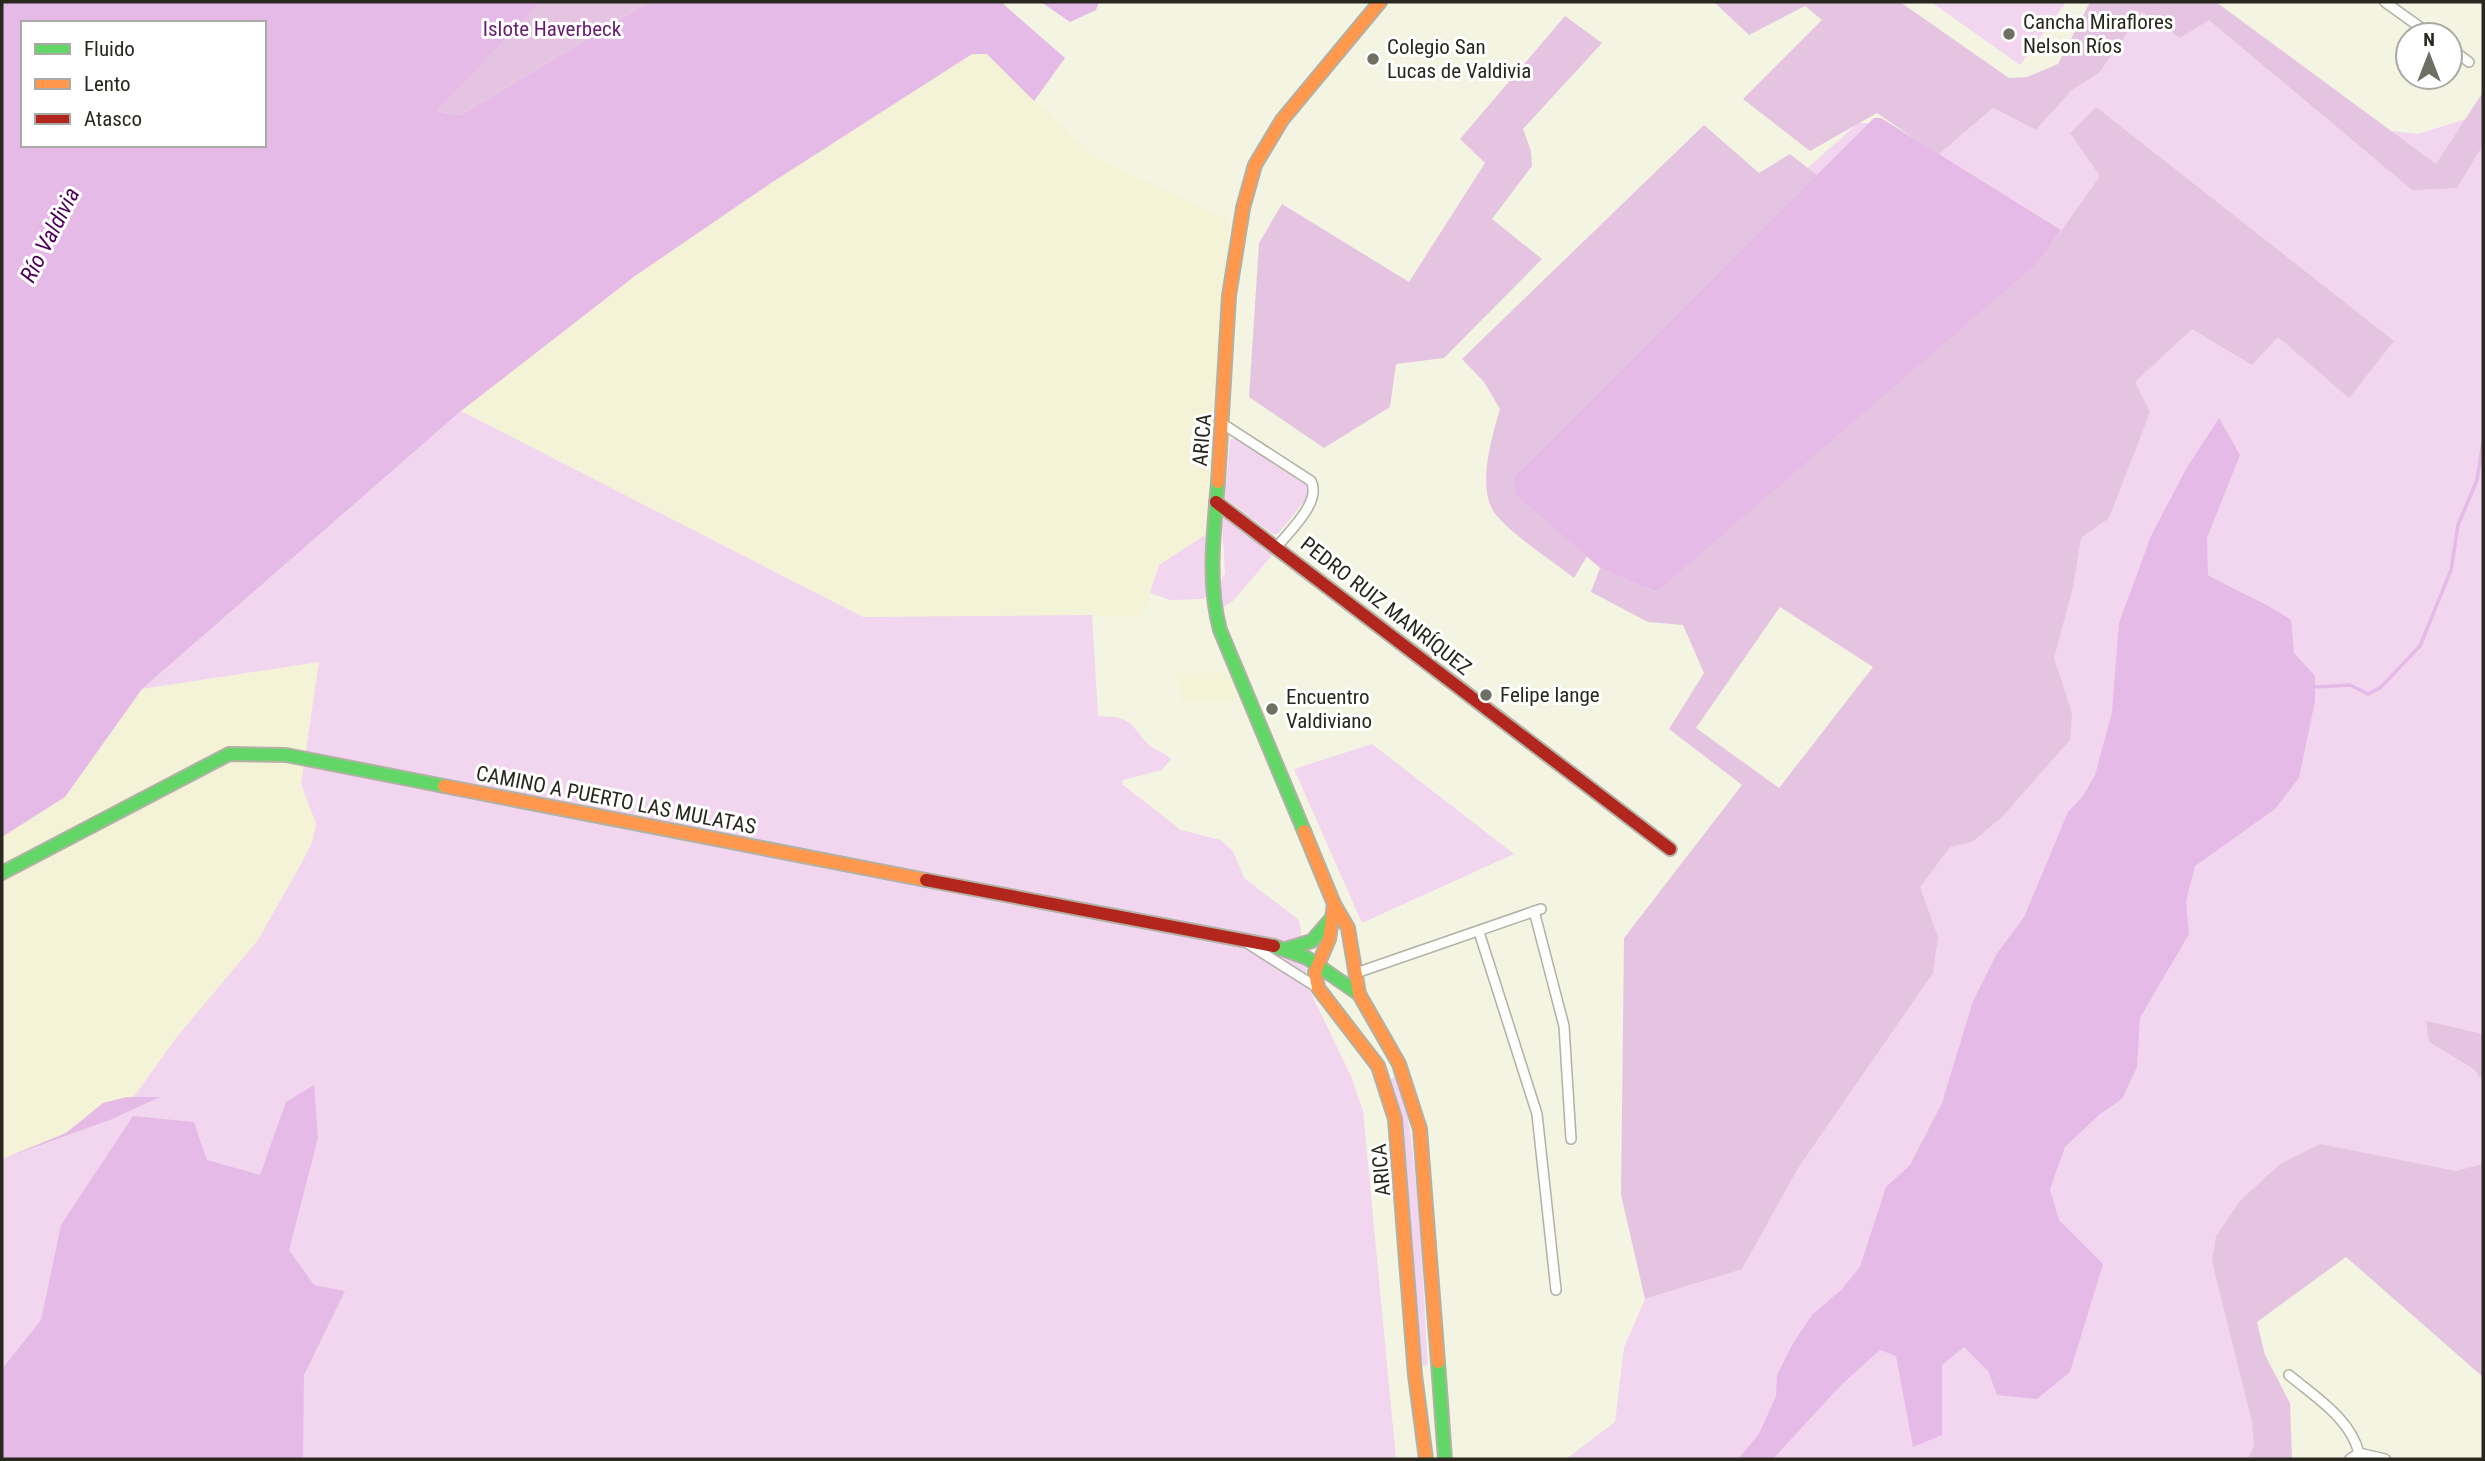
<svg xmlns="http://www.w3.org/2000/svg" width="2485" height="1461" font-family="'Roboto Condensed',sans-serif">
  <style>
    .built { fill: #f4f3d8 }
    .green { fill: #f2d6ef }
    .forest { fill: #e5c4e2; fill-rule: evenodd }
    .water { fill: #e5bae6; fill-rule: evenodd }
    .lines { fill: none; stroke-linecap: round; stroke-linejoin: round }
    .stream { stroke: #e5bae6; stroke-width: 3.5 }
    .street-casing { stroke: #b1b1a5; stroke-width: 12 }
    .fast-casing { stroke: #b1b1a5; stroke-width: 16 }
    .slow-casing { stroke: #b1b1a5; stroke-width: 16 }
    .jam-casing { stroke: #b1b1a5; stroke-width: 16 }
    .street { stroke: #fdfdfb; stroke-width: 9 }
    .fast { stroke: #63d668; stroke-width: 12 }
    .slow { stroke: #ff974d; stroke-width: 12 }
    .jam { stroke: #b3261e; stroke-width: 12 }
    .poi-dot { fill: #706f63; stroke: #fff; stroke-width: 2.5 }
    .labels { text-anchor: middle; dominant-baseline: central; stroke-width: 6; stroke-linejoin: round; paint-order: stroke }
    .poi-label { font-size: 21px; fill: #29281e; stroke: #fff; text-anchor: start }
    .park-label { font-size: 21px; fill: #651c6f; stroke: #fff }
    .street-label { font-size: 21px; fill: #29281e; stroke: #fff }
    .water-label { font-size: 23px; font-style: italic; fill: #4e0058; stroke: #fff }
  </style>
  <rect width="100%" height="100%" fill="#f4f4e3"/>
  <g class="built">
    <polygon points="972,54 986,54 1095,157 1230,220 1205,535 1159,565 1143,616 863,617 461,411 635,276 771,183"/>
    <polygon points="319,662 301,784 322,839 307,875 254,946 190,1069 160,1097 103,1103 66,1133 2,1158 2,837 65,797 142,689"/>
    <polygon points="1228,672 1238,701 1182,702 1176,674"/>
  </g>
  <g class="green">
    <polygon points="1931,2 2066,2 2020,65"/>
    <polygon points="2142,12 2209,14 2367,128 2418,134 2466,119 2483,118 2483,1274 2366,1208 2242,1255 2272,1459 1566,1459 1615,1422 1624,1347 1645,1299 1694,1284 1915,614 1646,586 1638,588 1612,575 1539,521 1497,469 1802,173 1858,123 1876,123 2060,229 1938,155 1993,108 2036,130 2072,90 2099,73"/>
    <path d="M 461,411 L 863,617 L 1092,615 L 1098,716 C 1131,717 1128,721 1148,744 C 1154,751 1165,752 1171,759 L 1162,770 L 1123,780 L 1122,784 L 1181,830 L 1221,840 L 1233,851 L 1244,878 L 1299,920 L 1309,989 L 1351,1076 L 1363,1111 L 1396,1459 L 2,1459 L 2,1159 L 110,1120 L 127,1106 L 176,1038 L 258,940 L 301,864 L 312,843 L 316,824 L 301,784 L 319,662 L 142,689 Z"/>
    <polygon points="1237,438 1308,485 1309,495 1279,533 1274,535 1225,498 1230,439"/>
    <polygon points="1231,517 1275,552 1233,601 1222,608 1220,583 1225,573 1222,522 1224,518"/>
    <polygon points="1205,535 1207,596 1203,599 1170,600 1150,593 1159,565"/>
    <polygon points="1372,744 1514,854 1362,923 1294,769"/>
    <path d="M 1395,1076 C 1418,1103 1424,1316 1428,1364 L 1425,1366 L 1419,1364 L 1405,1156 L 1390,1080 Z"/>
  </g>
  <g class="forest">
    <polygon points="541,2 649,2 461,115 435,111"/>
    <polygon points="1714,2 1900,2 2009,78 2027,77 2058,64 2090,2 2216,2 2436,164 2483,92 2483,145 2457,188 2412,190 2209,20 2180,38 2142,12 2099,73 2072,90 2036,130 1993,108 1938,155 1877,113 1810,151 1743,99 1822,20 1805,6 1749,35"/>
    <polygon points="1565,16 1602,43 1523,129 1531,151 1532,166 1492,219 1542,259 1444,358 1396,364 1390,407 1324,448 1249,397 1259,243 1282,204 1409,282 1485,163 1460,139"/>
    <path d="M 2096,107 L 2394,341 L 2349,398 L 2278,337 L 2252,365 L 2192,329 L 2135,382 L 2150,412 L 2109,518 L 2081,538 L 2073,587 L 2054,658 L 2072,713 L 2070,740 L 2002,817 L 1972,842 L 1950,847 L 1920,887 L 1938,937 L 1933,973 L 1798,1168 L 1742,1269 L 1645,1299 L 1621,1195 L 1624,938 L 1742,785 L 1669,729 L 1704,673 L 1683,625 L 1648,622 L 1591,592 L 1600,568 L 1657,592 L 2039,262 L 2100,176 L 2070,133 ZM 1780,607 L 1873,667 L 1779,788 L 1696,728 Z"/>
    <path d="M 1704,125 L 1759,173 L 1790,154 L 1817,175 L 1514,477 L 1515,494 L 1587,556 L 1574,578 C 1550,559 1516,538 1497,516 C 1475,491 1492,437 1500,409 L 1484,382 L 1462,359 Z"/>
    <polygon points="2426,1021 2483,1034 2483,1082 2474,1069 2429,1042"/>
    <polygon points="2320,1144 2456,1171 2483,1164 2483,1377 2346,1257 2257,1322 2265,1355 2290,1403 2292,1459 2248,1459 2254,1446 2252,1422 2212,1261 2216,1236 2240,1201 2280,1164"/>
  </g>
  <g class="water">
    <path d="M 2,2 L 541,2 L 436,111 L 461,115 L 649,2 L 1001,2 L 1065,58 L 1034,101 L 987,54 L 972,54 L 771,183 L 635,276 L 461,411 L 142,689 L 65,797 L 2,837 ZM 23,23 L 264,23 L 264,145 L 23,145 Z"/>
    <polygon points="1041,2 1099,2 1096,10 1070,22"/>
    <polygon points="1874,118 1881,118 2061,230 2039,262 1657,592 1600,568 1515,494 1514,477"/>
    <path d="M 2219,418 L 2240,455 L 2207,538 L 2208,575 C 2235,591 2266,602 2291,620 L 2294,653 L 2315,676 L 2315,701 L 2299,778 L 2275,809 L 2195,866 L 2186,901 L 2189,934 L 2140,1018 L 2137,1067 L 2122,1099 L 2100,1114 L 2065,1147 L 2050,1189 L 2059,1220 L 2103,1264 L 2070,1372 L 2037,1399 L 1997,1395 L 1988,1371 L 1964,1347 L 1942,1365 L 1942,1435 L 1913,1447 L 1896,1356 L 1880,1350 L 1842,1384 L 1773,1459 L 1738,1459 L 1759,1434 L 1776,1396 L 1777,1375 L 1792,1345 L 1812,1315 L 1842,1289 L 1860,1267 L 1886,1187 L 1910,1165 L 1942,1103 L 1973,1001 L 1996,955 L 2024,917 L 2068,812 L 2083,796 L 2095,775 L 2112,712 L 2119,623 L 2151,536 L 2186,469 Z"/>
    <polygon points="314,1085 318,1138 289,1250 314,1285 345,1291 304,1375 303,1459 2,1459 2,1369 41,1320 61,1225 133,1116 194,1122 207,1160 260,1175 286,1102"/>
    <polygon points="127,1097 160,1097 110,1120 2,1159 66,1133 103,1103"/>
  </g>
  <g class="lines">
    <polyline class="stream" points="2315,687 2350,685 2368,694 2380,688 2420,646 2451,570 2458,525 2477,480 2483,442"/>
    <g class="street-casing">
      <g id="street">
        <polyline points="2385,2 2431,35"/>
        <polyline points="2450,48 2469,62"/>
        <path d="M 1223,424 L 1311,481 C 1322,502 1289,531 1277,547"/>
        <polyline points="1534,911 1564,1026 1571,1139"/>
        <polyline points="1479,932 1537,1114 1556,1290"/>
        <polyline points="1247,943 1318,988"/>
        <polyline points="1356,973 1541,909"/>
        <path d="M 2289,1375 C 2315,1397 2350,1418 2359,1453"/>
        <polyline points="2359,1453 2385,1459"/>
        <polyline points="2350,1459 2359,1453"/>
      </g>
    </g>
    <g class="fast-casing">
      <g id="fast">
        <path d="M 1218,482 C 1214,531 1207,582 1220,630 L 1304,831"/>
        <polyline points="2,873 229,754 286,755 444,786"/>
        <polyline points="1274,946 1307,958 1359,994"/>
        <polyline points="1289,948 1312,941 1331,919"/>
        <polyline points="1438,1362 1445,1459"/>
      </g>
    </g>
    <g class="slow-casing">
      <g id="slow">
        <polyline points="1218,482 1229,296 1243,208 1255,165 1282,120 1380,2"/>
        <polyline points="444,786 926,880"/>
        <polyline points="1304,831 1334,904 1348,928 1359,994 1399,1064 1420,1129 1438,1362"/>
        <polyline points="1334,904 1329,939 1315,972 1318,988 1378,1066 1395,1119 1415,1375 1426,1459"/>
      </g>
    </g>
    <g class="jam-casing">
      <g id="jam">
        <polyline points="1216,502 1670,849"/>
        <polyline points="926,880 1274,946"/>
      </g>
    </g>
    <use href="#street" class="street"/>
    <use href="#fast" class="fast"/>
    <use href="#slow" class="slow"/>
    <use href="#jam" class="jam"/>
  </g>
  <g class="poi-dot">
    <circle cx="2009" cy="34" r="7"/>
    <circle cx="1373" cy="59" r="7"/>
    <circle cx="1486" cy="695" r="7"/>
    <circle cx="1272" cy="709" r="7"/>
  </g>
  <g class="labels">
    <g class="poi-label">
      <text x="2023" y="22">Cancha Miraflores<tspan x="2023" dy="24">Nelson Ríos</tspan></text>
      <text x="1387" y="47">Colegio San<tspan x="1387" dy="24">Lucas de Valdivia</tspan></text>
      <text x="1500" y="695">Felipe lange</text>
      <text x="1286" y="697">Encuentro<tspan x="1286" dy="24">Valdiviano</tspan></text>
    </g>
    <g class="park-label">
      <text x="552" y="29">Islote Haverbeck</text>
    </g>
    <g class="street-label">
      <text transform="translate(1202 440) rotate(-85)">ARICA</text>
      <text transform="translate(1386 606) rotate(38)">PEDRO RUIZ MANRÍQUEZ</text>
      <text transform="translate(616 800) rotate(11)">CAMINO A PUERTO LAS MULATAS</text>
      <text transform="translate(1381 1170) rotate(-95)">ARICA</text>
    </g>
    <g class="water-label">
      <text transform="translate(50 235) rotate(-63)">Río Valdivia</text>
    </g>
  </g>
  <rect width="2485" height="1461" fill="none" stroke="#29281e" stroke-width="7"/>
  <rect x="21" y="21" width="245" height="126" fill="#ffffff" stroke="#a9a9a5" stroke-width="2"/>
  <rect x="35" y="44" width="35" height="10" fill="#63d668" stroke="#a9a9a5" stroke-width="2"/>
  <text x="84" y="56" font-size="21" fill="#29281e">Fluido</text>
  <rect x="35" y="79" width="35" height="10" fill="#ff974d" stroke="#a9a9a5" stroke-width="2"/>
  <text x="84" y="91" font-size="21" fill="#29281e">Lento</text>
  <rect x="35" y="114" width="35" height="10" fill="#b3261e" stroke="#a9a9a5" stroke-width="2"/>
  <text x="84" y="126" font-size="21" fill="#29281e">Atasco</text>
  <g transform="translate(2429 56)"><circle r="33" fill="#ffffff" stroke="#a9a9a5" stroke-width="2"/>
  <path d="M0-5L12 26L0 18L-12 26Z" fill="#706f63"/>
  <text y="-10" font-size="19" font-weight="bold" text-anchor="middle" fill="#29281e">N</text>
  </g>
</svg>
